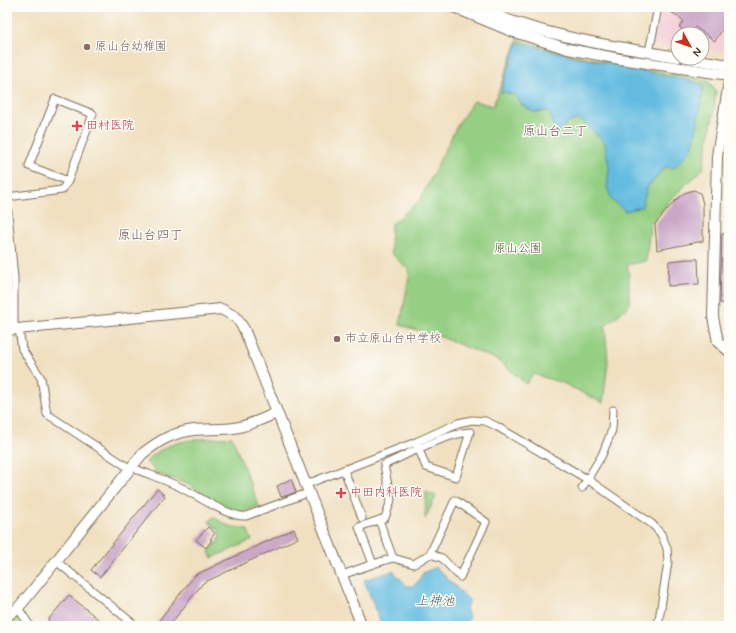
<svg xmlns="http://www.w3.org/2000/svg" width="736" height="633" font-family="Mynerve,'Klee One',sans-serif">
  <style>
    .built { fill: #f5cfd9 }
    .green { fill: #95cf83; stroke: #687c50 }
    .water { fill: #63bce0; stroke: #4f737f }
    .building { fill: #caa6c7 }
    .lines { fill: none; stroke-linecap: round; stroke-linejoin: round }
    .street-casing { stroke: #7a6a57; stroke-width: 9 }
    .secondary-casing { stroke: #7a6a57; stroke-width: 12 }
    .street { stroke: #fff; stroke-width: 7 }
    .secondary { stroke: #fff; stroke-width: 10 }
    .education-dot { fill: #8d6e63; stroke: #fdfcf7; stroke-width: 1.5 }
    .health-dot { fill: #e0444e; stroke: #fdfcf7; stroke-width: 1.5 }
    .labels { text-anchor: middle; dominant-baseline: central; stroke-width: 3; stroke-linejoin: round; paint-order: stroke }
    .education-label { font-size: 12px; fill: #785e54; stroke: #fdfcf7; text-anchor: start }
    .health-label { font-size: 12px; fill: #be3a42; stroke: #fdfcf7; text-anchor: start }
    .park-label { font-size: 12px; fill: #565c3c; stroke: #fdfcf7 }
    .neighbourhood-label { font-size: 13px; fill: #6d5559; stroke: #fdfcf7 }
    .water-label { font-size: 13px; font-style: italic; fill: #495d62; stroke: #fdfcf7 }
  </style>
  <rect width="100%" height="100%" fill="#fdfcf7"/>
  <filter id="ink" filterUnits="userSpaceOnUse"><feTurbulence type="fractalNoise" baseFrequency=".025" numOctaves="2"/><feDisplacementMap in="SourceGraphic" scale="8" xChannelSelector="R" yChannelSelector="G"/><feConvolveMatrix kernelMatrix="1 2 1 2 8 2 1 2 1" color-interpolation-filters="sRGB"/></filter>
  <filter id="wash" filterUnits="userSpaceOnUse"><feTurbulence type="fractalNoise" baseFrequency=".012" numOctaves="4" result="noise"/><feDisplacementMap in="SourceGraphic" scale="16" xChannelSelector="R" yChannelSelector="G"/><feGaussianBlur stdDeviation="0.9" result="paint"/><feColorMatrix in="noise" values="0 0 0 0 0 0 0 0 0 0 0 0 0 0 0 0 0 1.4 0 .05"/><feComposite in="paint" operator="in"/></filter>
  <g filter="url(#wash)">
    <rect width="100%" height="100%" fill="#f0e0c0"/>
    <polygon class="built" points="660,7 729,7 729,52 702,51 702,34 678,34 678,48 652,45"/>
    <g class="green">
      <path d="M 518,39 C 580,59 645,67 708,81 L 716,91 L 713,116 L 703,169 L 671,199 L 650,225 L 646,261 L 627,265 L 629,272 L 629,306 L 605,326 L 608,362 L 603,403 L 563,383 L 533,374 L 526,384 L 498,360 L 441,337 L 400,325 L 410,272 L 391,253 L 391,225 L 420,200 L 459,122 L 474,101 L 493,106 Z"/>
      <path d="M 232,437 L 259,506 L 238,513 L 187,484 L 154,472 L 155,470 L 146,462 C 171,436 199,440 232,437 Z"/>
      <polygon points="426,492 436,496 425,519"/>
      <polygon points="213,517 229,526 247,529 252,540 212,558 209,552 219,540 220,531 209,522"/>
      <polygon points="17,618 21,619 26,626 7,626 7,624"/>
    </g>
    <g class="water">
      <polygon points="518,42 556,52 704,84 696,132 692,148 674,168 665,167 647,188 642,207 625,211 612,200 607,188 609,167 605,143 587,125 578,119 568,123 560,130 553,126 552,118 547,111 534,112 522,105 516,96 505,92 501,93 503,83"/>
      <polygon points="436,567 470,601 466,607 469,619 463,626 382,626 364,580 393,571 407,586 413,586 418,582 423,573"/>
    </g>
    <g id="blocks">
      <g class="building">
        <polygon points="664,7 729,7 729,35 722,30 715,41 695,27 689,34 679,27 684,21"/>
        <polygon points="694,190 700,193 703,204 703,241 657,250 655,224 675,201 684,193"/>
        <polygon points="722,234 729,234 729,303 720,303"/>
        <polygon points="688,259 698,259 699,284 668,286 669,261"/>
        <polygon points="291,479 296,492 281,497 277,486"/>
        <polygon points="157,489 165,496 100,577 91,570"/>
        <polygon points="208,527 215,533 210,539 212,540 206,548 196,540"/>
        <polygon points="294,529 298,538 203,583 169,626 159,626 156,624 195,575"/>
        <polygon points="69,595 98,619 93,626 56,626 48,620"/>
      </g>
    </g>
  </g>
  <g filter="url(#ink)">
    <use href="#blocks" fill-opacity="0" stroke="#7a6a57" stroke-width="1"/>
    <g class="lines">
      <g class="street-casing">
        <g id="street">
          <polyline points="649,52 658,7"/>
          <polyline points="7,197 62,190 68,181 93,114 55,99 29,166 68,181"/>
          <polyline points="7,203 14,278 14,329"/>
          <polyline points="19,329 22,349 41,378 47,414 126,466"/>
          <path d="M 138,470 C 153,476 168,481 182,488 C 198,496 230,518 246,516 L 302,495"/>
          <polyline points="344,470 362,518"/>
          <polyline points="307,484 416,442 458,423 472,420 485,421 496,426 587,479 652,524 661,534 667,548 668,562 658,626"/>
          <polyline points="582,488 602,455 612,430 613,410"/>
          <polygon points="455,500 486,522 460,577 442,558 430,554"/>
          <path d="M 379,520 L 393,558 L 373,564 L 359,527 L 385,518 L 391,500 L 384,465 C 408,454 445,434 470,432 L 456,477 L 426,467 L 416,442"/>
          <polyline points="393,558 414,564 430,554"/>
          <polyline points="56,561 136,626"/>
          <polyline points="342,575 373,564"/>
          <polyline points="18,608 30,626"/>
        </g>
      </g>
      <g class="secondary-casing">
        <g id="secondary">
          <polyline points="453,7 511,31 568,49 620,59 729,75"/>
          <path d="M 477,7 C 489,12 502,18 514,22 C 568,40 623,48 678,57"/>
          <polyline points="686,58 729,65"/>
          <polyline points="729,82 717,156 713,317 718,342 729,351"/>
          <polyline points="7,330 221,309 236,317 244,329 362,626"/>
          <path d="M 7,616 L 18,608 L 28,596 L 142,454 C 160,440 172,433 194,430 C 211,428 227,431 243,426 C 255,423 266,417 277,413"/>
        </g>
      </g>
      <use href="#street" class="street"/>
      <use href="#secondary" class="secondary"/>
    </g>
  </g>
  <g class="education-dot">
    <circle cx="87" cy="47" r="4"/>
    <circle cx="337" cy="339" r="4"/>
  </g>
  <g class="health-dot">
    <path d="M75 120h4v4h4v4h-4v4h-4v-4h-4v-4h4z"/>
    <path d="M339 487h4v4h4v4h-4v4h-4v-4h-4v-4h4z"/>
  </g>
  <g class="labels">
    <g class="education-label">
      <text x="95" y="47">原山台幼稚園</text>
      <text x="345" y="339">市立原山台中学校</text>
    </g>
    <g class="health-label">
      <text x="86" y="126">田村医院</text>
      <text x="350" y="493">中田内科医院</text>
    </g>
    <g class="park-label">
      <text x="518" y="249">原山公園</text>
    </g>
    <g class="neighbourhood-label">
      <text x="555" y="131">原山台二丁</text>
      <text x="150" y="235">原山台四丁</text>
    </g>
    <g class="water-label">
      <text x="435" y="601">上神池</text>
    </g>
  </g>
  <rect width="736" height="633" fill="none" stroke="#fdfcf7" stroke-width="24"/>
  <g transform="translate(690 46) rotate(130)"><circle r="19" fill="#fdfcf7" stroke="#afa8a0"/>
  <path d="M0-3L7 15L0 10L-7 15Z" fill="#c8321e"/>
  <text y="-6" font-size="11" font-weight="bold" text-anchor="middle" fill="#3b2a1e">N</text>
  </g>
</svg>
